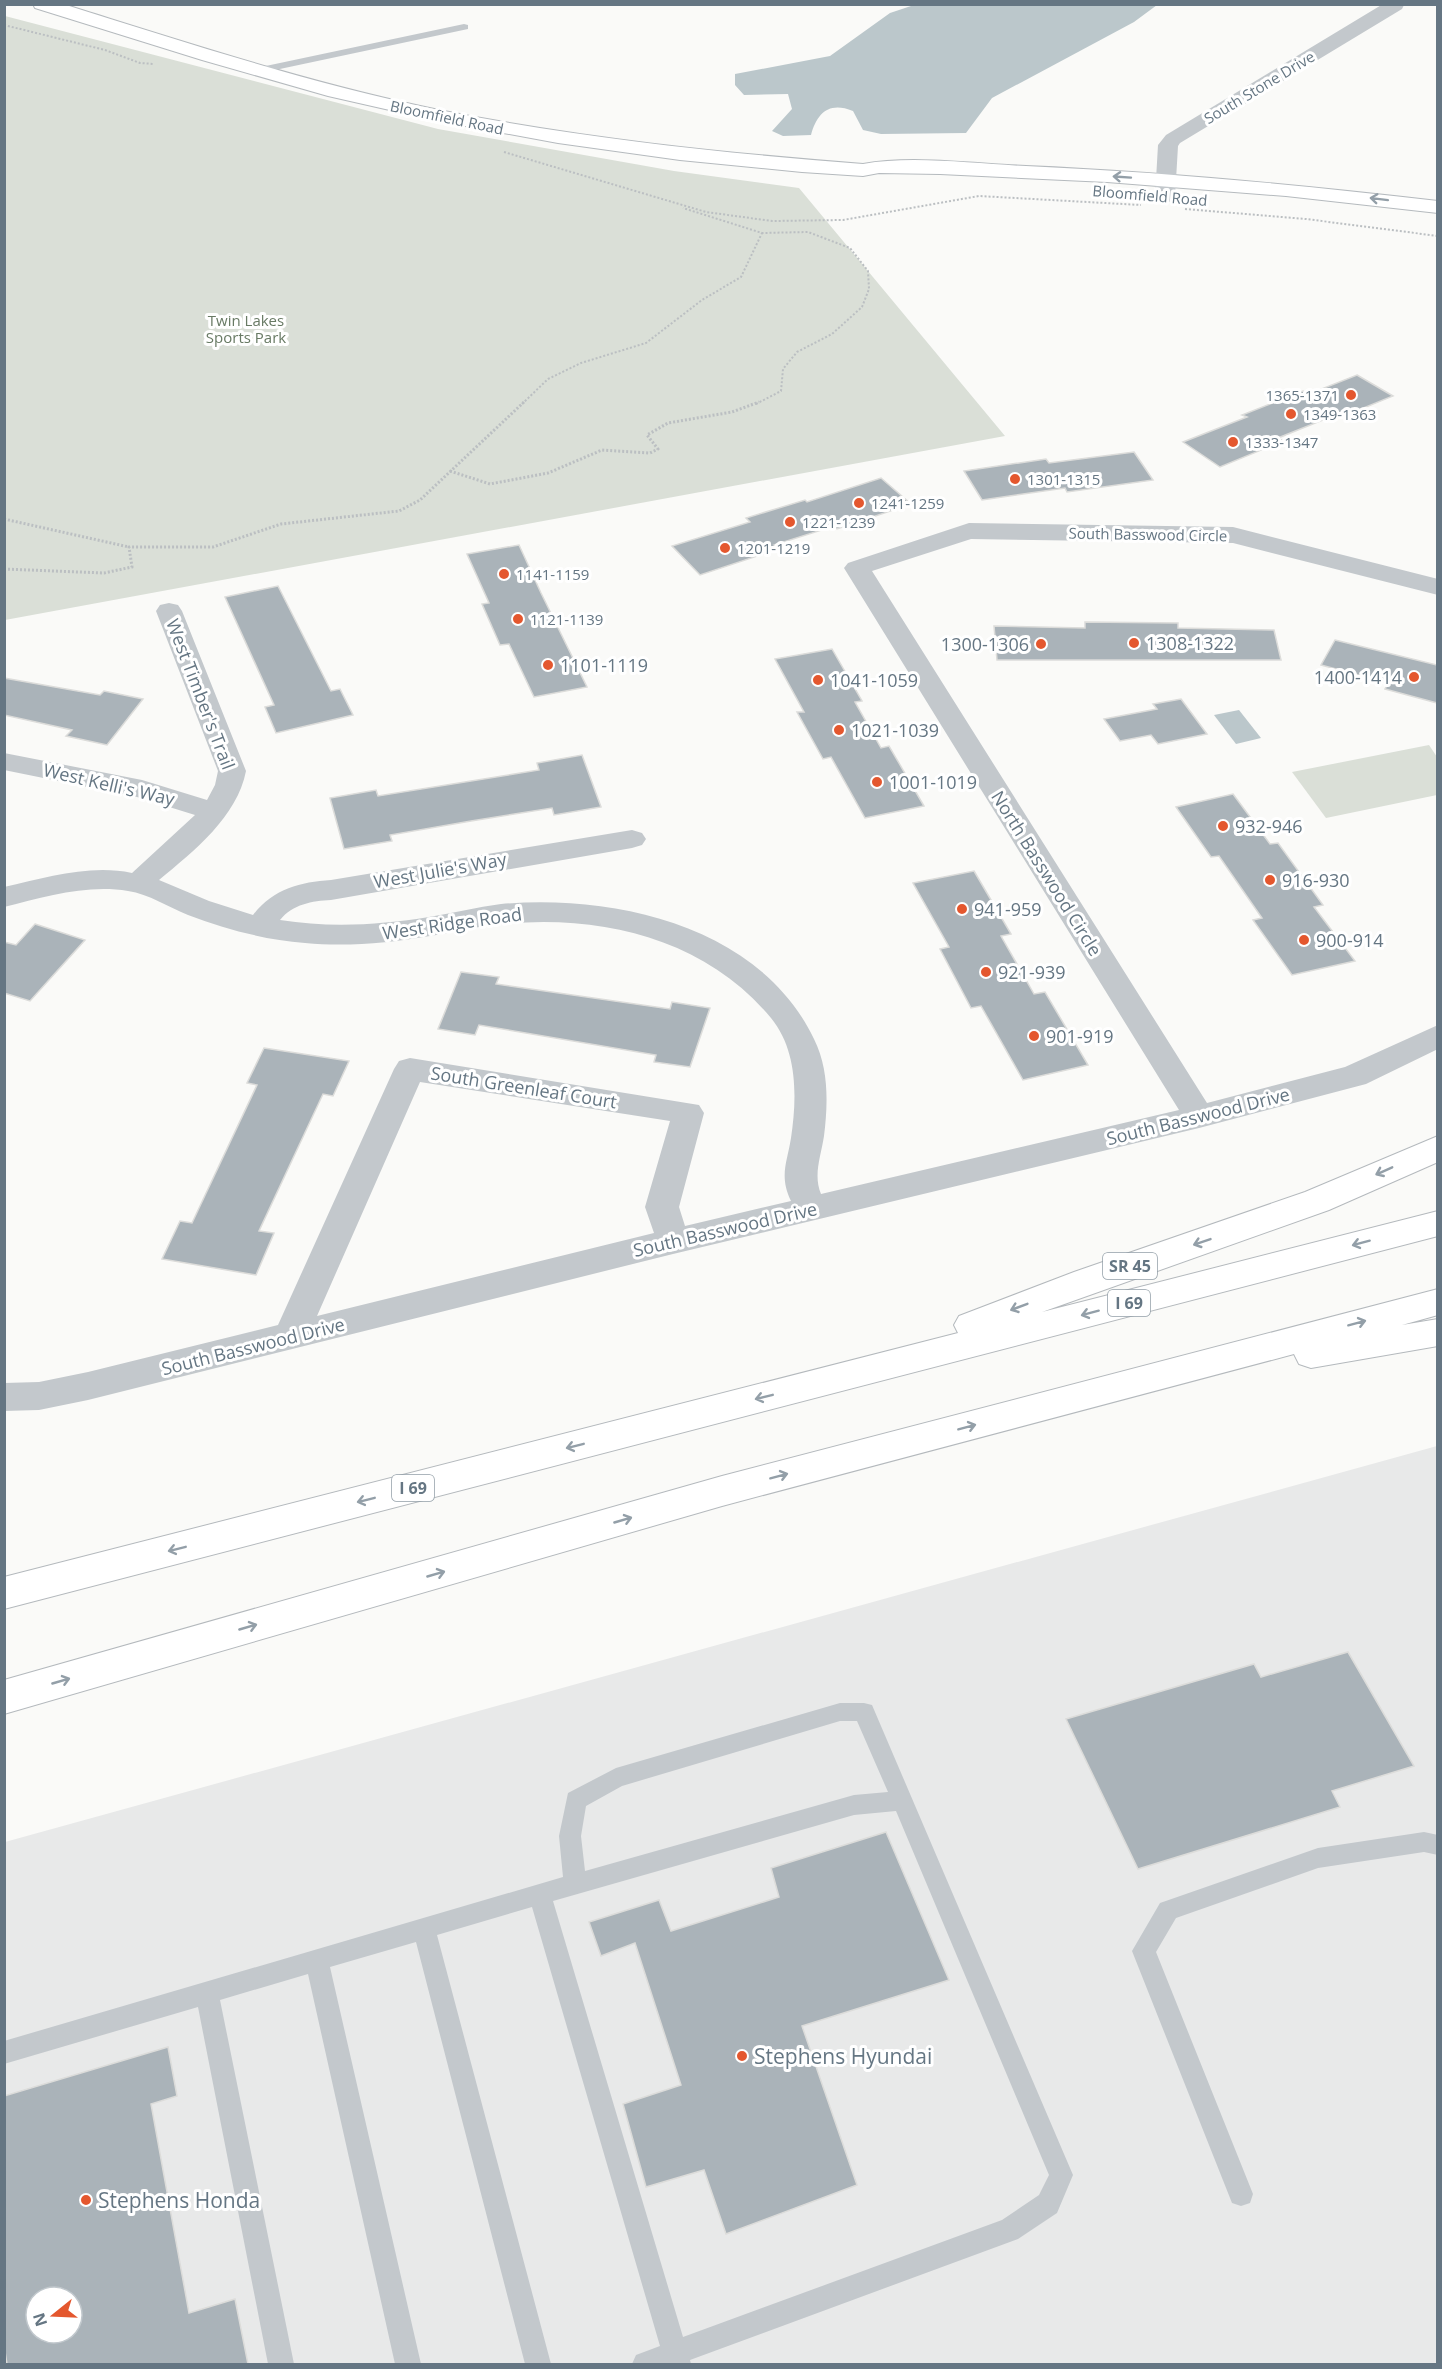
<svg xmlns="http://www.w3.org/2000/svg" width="1442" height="2369" font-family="'Open Sans',sans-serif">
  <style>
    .built { fill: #e8e9e9; fill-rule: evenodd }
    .green { fill: #dadfd7 }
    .water { fill: #bbc7cb }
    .building { fill: #aab3b9; stroke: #dcdcda; stroke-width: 1.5; fill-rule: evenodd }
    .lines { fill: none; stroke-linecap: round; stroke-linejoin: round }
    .primary-casing { stroke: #b5babe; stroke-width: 2 }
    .highway-casing { stroke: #b4b9bd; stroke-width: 2 }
    .path-far1 { stroke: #bbbfc2; stroke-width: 2; stroke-dasharray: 2 2; stroke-linecap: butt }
    .path { stroke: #bbbfc2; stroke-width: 3; stroke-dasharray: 2 2; stroke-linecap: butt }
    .lane { fill: #c3c8cc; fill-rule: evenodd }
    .street { fill: #c3c8cc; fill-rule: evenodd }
    .primary { fill: #fff; fill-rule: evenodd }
    .highway { fill: #fff; fill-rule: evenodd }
    .oneway { stroke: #939fa8 }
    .poi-dot { fill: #e4572e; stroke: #fff; stroke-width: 2 }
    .labels { text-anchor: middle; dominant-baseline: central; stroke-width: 6; stroke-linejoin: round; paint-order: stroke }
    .far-street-label { font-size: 15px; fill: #657683; stroke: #fff }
    .far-park-label { font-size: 15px; fill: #687a64; stroke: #fff }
    .far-poi-label { font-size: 15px; fill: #657683; stroke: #fff; text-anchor: start }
    .shield { fill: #fff; stroke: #939fa8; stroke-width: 1.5 }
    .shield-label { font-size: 16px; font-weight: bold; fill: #657683 }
    .poi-label { font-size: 18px; fill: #657683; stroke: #fff; text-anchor: start }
    .street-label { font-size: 18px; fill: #657683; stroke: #fff }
    .near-poi-label { font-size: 21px; fill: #657683; stroke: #fff; text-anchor: start }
  </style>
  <rect width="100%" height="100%" fill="#fafaf8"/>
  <path class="built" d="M 1437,1446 L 1437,2364 L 5,2364 L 5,1842 ZM 36,2297 L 72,2297 L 72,2333 L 36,2333 Z"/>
  <g class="green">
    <polygon points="5,16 438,129 674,171 799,188 1005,436 5,620"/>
    <polygon points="1429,745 1437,757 1437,795 1326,818 1292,772"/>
  </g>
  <g class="water">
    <path d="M 914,5 L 914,4 L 1157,5 L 1134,22 L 992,98 L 966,133 L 881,134 L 863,130 L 853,111 C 829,101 817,113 811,135 L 783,136 L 772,131 L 792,109 L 788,94 L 744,95 L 735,85 L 735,74 L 830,56 L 890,13 Z"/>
    <polygon points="1239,710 1261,738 1236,744 1214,715"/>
  </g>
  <g class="building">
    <polygon points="1357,375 1393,396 1344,416 1340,413 1278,438 1283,441 1220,467 1183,442 1247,417 1242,415 1303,391 1309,394"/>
    <polygon points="1134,452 1153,480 1067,492 1065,488 982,500 964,471 1046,459 1049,463"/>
    <polygon points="881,478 911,504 837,529 834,526 774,545 778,549 700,575 672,546 750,522 746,518 805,500 807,502"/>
    <polygon points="519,545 541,593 587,687 534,697 509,644 500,645 482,604 489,603 467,554"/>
    <polygon points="278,586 331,691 340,689 353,715 276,733 265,707 274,705 225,597"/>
    <polygon points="1085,622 1178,623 1178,628 1274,630 1281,660 997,660 994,626 1085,628"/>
    <polygon points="1335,640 1437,665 1437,703 1385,689 1388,683 1321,665"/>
    <polygon points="832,649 862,701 855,702 881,748 889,746 924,806 865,818 831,757 823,759 797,712 804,712 775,659"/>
    <polygon points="4,678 100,695 104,691 143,699 107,745 66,736 72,730 4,715"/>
    <polygon points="1181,699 1207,734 1158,744 1151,735 1120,741 1104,719 1157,709 1153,704"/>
    <polygon points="582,755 601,807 554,815 552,808 471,821 390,835 392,841 344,849 330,798 376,790 378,796 539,770 537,763"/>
    <polygon points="1233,794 1270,844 1278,843 1323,905 1314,907 1355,961 1292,975 1253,920 1262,918 1219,856 1211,857 1176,807"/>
    <polygon points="974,871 1011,934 1001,936 1034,994 1045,992 1088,1065 1023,1080 981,1006 971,1008 940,949 949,947 913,883"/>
    <polygon points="35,924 85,940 30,1001 4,993 4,942 16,945"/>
    <polygon points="461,972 499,977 496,984 670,1009 672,1002 710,1008 690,1067 654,1062 656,1055 479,1025 475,1035 438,1029"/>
    <polygon points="264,1048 349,1061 333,1096 323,1094 259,1231 274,1233 256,1275 162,1259 180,1221 192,1223 257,1085 247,1083"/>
    <polygon points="1348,1652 1414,1766 1332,1791 1340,1807 1138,1869 1066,1719 1254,1664 1261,1677"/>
    <polygon points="886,1832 949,1980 802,2026 857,2185 726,2234 704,2170 646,2187 623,2104 681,2085 635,1943 601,1956 589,1922 659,1900 671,1931 779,1897 771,1868"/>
    <path d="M 168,2047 L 177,2096 L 151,2104 L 189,2313 L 235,2299 L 248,2364 L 7,2364 L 4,2345 L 4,2096 ZM 36,2297 L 72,2297 L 72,2333 L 36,2333 Z"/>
  </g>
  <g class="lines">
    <g class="primary-casing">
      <path id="primary" d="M 33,4 L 63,4 C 188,43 312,84 439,110 C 579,138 721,153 863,164 C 912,155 976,164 1026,166 C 1164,172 1301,185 1438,201 L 1438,213 L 1286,196 L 1107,182 L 940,174 L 879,173 L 863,176 L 802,172 L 680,160 L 558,143 L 438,121 L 328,96 L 202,60 L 35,8 Z"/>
    </g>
    <g class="highway-casing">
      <g id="highway">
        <polygon points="1438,1136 1438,1162 1329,1210 1042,1312 1438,1211 1438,1236 4,1609 4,1577 958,1333 954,1325 959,1316 1074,1272 1305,1192"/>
        <polygon points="1438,1289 1438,1315 1402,1325 1438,1319 1438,1346 1311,1368 1299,1364 1294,1354 722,1506 4,1714 4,1680 722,1476"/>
      </g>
    </g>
    <g class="path-far1">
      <polyline points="4,25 105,50 140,63 154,64"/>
      <polyline points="504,152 706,212 772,221 843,220 979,196 1141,205"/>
      <polyline points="1185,209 1306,219 1438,236"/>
      <polyline points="522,404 548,379 581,363 646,343 702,300 741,277 762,233 683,208"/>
      <polyline points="756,404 781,391 783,369 797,352 832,334 862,307 869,289 868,271 850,248 808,232 762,233"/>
    </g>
    <g class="path">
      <polyline points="450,471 490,484 548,473 602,450 650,453 658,449 647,435 668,423 732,412 759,402"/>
      <polyline points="4,519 129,547"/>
      <polyline points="4,569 104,573 132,567 129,547 213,547 281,524 399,511 420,500 524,402"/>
    </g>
    <g class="lane">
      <polygon points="464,24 468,25 468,29 261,73 256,70 261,67"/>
      <path d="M 840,1703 L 864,1703 L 872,1705 L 1073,2175 L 1057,2213 L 1018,2239 L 690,2360 L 691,2364 L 632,2364 L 636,2355 L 660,2346 L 532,1907 L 437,1935 L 551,2364 L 525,2364 L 416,1942 L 330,1967 L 421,2364 L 395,2364 L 308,1974 L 220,2000 L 294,2364 L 268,2364 L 198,2007 L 4,2064 L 4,2041 L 563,1877 L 559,1836 L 568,1793 L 616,1768 ZM 840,1721 L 857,1721 L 888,1792 L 854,1795 L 585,1871 L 581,1836 L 586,1806 L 622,1786 ZM 896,1811 L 1049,2175 L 1039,2195 L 1002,2220 L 683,2337 L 553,1901 L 854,1815 Z"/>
      <polygon points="1424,1832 1438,1835 1438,1855 1424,1852 1318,1868 1176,1918 1156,1952 1253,2194 1250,2203 1241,2206 1232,2203 1132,1951 1160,1903 1318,1848"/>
    </g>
    <g class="street">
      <polygon points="1383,4 1404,5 1402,9 1180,143 1178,146 1175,197 1172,201 1165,203 1158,201 1155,197 1158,145 1166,135"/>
      <path d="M 969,523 L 1233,527 L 1438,579 L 1438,595 L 1233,543 L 971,539 L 872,571 L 1207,1103 L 1345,1067 L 1438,1025 L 1438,1049 L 1366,1084 L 1199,1128 L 673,1254 L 88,1400 L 39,1410 L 4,1411 L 4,1383 L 39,1382 L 88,1372 L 278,1325 L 394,1069 L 399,1061 L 410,1058 L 699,1105 L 704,1113 L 679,1207 L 685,1226 L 791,1201 C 779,1176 787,1163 791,1138 C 797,1098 798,1051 771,1018 C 703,936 595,913 494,925 C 472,927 451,933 430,936 C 389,943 346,947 305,943 C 265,940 225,929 188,915 C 168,907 149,894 128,891 C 87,884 44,897 4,907 L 4,887 C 46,878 89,864 132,873 L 195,815 L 137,797 L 4,770 L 4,753 L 142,780 L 207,800 L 215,785 L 218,771 L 156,611 L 160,605 L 169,603 L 178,605 L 182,611 L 246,771 C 237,817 194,851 159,880 L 209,901 L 253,915 C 273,889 300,882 331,880 L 632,830 L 642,833 L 646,839 L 642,845 L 632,848 L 331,900 C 312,901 293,904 280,920 C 330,928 380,925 429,917 C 453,913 477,907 501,904 C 615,894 760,926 814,1039 C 829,1069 828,1104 824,1136 C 821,1156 813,1175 821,1194 L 1179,1110 L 844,568 L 848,563 ZM 420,1082 L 670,1121 L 645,1207 L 654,1233 L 317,1316 Z"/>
    </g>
    <use href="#primary" class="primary"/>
    <use href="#highway" class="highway"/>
  </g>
  <defs><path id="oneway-shaft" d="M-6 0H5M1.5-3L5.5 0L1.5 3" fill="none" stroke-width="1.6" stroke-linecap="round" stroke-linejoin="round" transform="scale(1.5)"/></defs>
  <g class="oneway">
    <use href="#oneway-shaft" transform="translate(1122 177) rotate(-176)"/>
    <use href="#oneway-shaft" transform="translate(1379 199) rotate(-173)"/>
    <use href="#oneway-shaft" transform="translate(1384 1171) rotate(156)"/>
    <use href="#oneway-shaft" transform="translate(1202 1242) rotate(161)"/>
    <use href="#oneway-shaft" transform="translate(1361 1243) rotate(165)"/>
    <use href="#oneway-shaft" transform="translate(1019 1307) rotate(159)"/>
    <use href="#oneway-shaft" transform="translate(1090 1313) rotate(165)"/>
    <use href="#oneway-shaft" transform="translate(1357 1323) rotate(-15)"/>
    <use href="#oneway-shaft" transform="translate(764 1397) rotate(166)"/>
    <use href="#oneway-shaft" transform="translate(967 1427) rotate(-15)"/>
    <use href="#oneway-shaft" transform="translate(575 1446) rotate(166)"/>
    <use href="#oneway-shaft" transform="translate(779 1476) rotate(-15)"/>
    <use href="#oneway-shaft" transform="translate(366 1500) rotate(166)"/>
    <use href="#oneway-shaft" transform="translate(623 1520) rotate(-16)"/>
    <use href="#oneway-shaft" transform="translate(177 1549) rotate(166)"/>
    <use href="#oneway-shaft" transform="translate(436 1574) rotate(-16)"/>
    <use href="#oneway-shaft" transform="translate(248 1627) rotate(-16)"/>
    <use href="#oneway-shaft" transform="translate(61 1681) rotate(-16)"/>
  </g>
  <g class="poi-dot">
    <circle cx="1351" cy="395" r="6"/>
    <circle cx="1291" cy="414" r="6"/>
    <circle cx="1233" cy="442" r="6"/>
    <circle cx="1015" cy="479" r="6"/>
    <circle cx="859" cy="503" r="6"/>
    <circle cx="790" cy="522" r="6"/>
    <circle cx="725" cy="548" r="6"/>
    <circle cx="504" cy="574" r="6"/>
    <circle cx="518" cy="619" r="6"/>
    <circle cx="1134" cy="643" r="6"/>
    <circle cx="1041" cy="644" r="6"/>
    <circle cx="548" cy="665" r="6"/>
    <circle cx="1414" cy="677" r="6"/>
    <circle cx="818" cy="680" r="6"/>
    <circle cx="839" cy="730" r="6"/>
    <circle cx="877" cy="782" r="6"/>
    <circle cx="1223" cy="826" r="6"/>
    <circle cx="1270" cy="880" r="6"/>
    <circle cx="962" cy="909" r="6"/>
    <circle cx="1304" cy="940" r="6"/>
    <circle cx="986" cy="972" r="6"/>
    <circle cx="1034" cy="1036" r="6"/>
    <circle cx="742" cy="2056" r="6"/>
    <circle cx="86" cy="2200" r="6"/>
  </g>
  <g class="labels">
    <g class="far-street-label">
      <text transform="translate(1259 87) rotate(-31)">South Stone Drive</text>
      <text transform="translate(447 117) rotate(12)">Bloomfield Road</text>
      <text transform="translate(1150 195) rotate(5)">Bloomfield Road</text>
      <text transform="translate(1148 534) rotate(1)">South Basswood Circle</text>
    </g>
    <g class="far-park-label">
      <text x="246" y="320">Twin Lakes<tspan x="246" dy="17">Sports Park</tspan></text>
    </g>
    <g class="far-poi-label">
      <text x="1339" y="395" text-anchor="end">1365-1371</text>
      <text x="1303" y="414">1349-1363</text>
      <text x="1245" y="442">1333-1347</text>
      <text x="1027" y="479">1301-1315</text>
      <text x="871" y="503">1241-1259</text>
      <text x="802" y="522">1221-1239</text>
      <text x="737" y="548">1201-1219</text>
      <text x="516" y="574">1141-1159</text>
      <text x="530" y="619">1121-1139</text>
    </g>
    <g class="shield">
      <rect x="1103" y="1253" width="54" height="26" rx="4.5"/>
      <rect x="1108" y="1290" width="42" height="26" rx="4.5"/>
      <rect x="392" y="1475" width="42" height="26" rx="4.5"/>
    </g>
    <g class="shield-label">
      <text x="1130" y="1266">SR 45</text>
      <text x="1129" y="1303">I 69</text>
      <text x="413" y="1488">I 69</text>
    </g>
    <g class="poi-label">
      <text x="1146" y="643">1308-1322</text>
      <text x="1029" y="644" text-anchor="end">1300-1306</text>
      <text x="560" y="665">1101-1119</text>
      <text x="1402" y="677" text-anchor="end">1400-1414</text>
      <text x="830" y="680">1041-1059</text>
      <text x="851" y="730">1021-1039</text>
      <text x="889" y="782">1001-1019</text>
      <text x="1235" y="826">932-946</text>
      <text x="1282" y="880">916-930</text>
      <text x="974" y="909">941-959</text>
      <text x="1316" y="940">900-914</text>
      <text x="998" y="972">921-939</text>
      <text x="1046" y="1036">901-919</text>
    </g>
    <g class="street-label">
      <text transform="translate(201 694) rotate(69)">West Timber's Trail</text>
      <text transform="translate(109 784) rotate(13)">West Kelli's Way</text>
      <text transform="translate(440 870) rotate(-10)">West Julie's Way</text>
      <text transform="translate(1047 873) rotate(58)">North Basswood Circle</text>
      <text transform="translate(452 923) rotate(-8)">West Ridge Road</text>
      <text transform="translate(524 1087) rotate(9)">South Greenleaf Court</text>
      <text transform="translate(1198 1116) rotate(-14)">South Basswood Drive</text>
      <text transform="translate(725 1229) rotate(-13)">South Basswood Drive</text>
      <text transform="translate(253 1346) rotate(-14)">South Basswood Drive</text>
    </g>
    <g class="near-poi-label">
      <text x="754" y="2056">Stephens Hyundai</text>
      <text x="98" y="2200">Stephens Honda</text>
    </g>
  </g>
  <rect width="1442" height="2369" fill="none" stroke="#657683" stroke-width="12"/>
  <g transform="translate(54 2315) rotate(252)"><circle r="28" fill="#ffffff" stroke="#c1c8cd" stroke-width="1.5"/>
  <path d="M0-4.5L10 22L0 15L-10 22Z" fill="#e4572e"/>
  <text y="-9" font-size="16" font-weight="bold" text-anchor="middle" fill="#657683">N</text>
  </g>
</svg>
